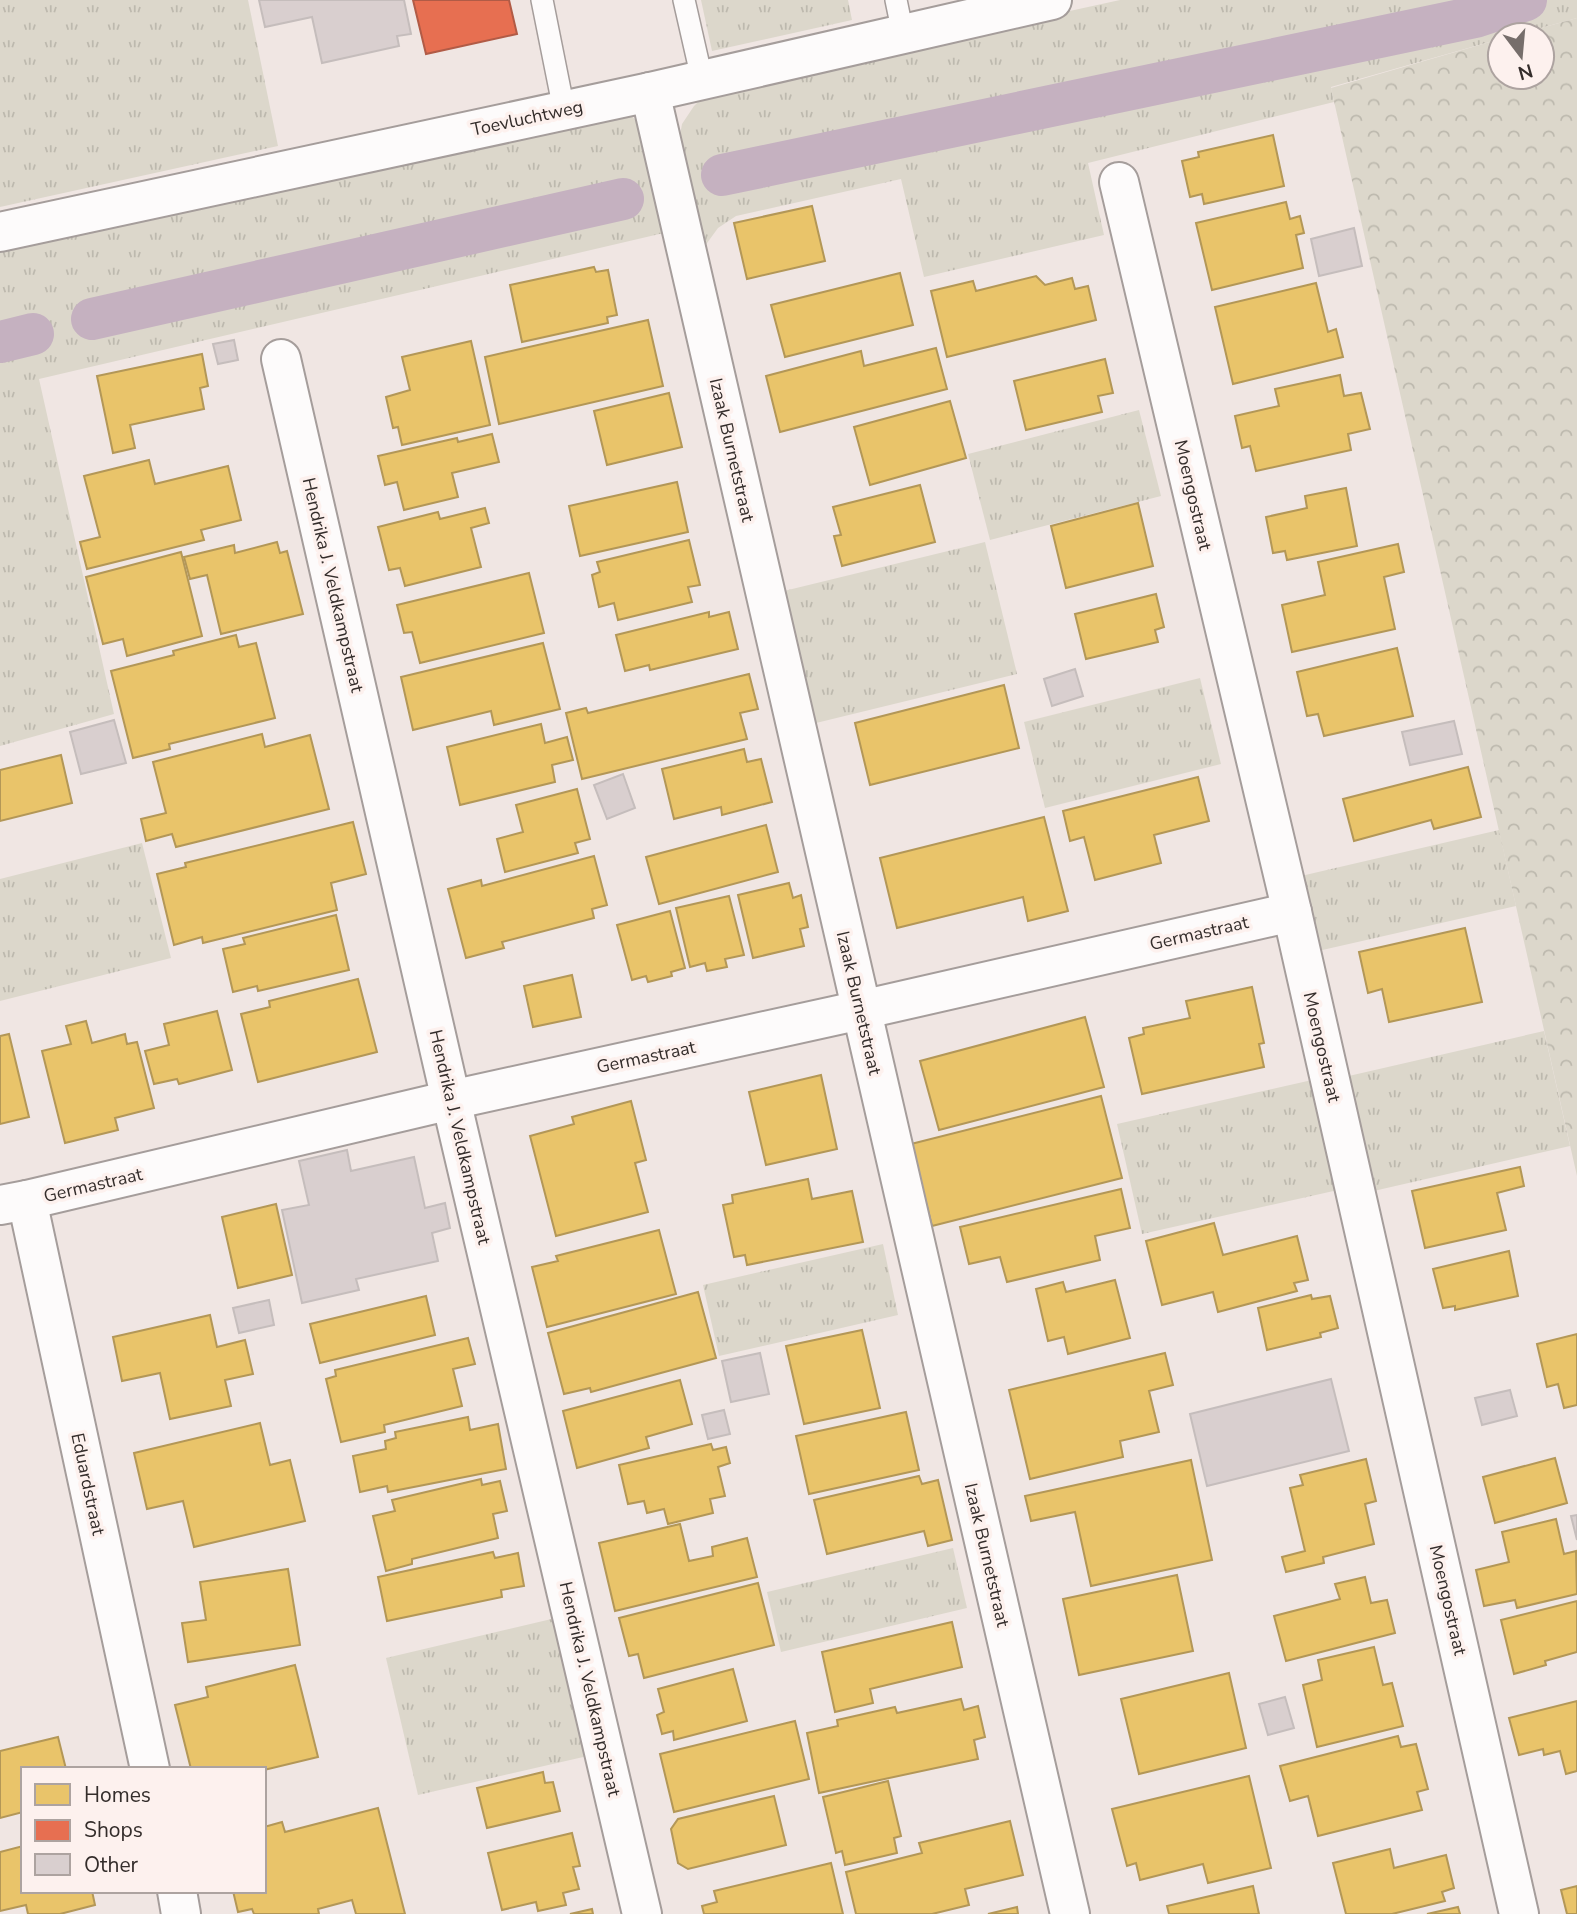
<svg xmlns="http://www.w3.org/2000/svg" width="1577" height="1914" font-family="'Nunito Sans',sans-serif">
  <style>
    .grass { fill: url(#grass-tufts) }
    .forest { fill: url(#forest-crowns) }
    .homes { fill: #e9c46a; stroke: #b39757; stroke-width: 2 }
    .shops { fill: #e76f51; stroke: #b15b46; stroke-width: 2 }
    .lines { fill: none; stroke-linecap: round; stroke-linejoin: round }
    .canal { stroke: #c5b1c0; stroke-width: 42 }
    .building { fill: #d9cfcf; stroke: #c5bdbc; stroke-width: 2 }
    .lane-casing { stroke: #a59d9b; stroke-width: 24 }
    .street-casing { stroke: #a59d9b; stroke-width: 42 }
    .lane { stroke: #fdfbfb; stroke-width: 21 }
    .street { stroke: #fdfbfb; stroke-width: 38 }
    .labels { text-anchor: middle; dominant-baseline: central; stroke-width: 7; stroke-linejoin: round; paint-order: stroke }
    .street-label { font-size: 18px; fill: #342d2b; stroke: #fdf1ee }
  </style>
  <defs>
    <pattern id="grass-tufts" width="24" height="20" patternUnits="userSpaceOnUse" patternTransform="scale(1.75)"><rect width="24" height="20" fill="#dcd7cb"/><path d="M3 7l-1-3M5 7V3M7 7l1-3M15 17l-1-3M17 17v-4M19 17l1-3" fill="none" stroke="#bdb9ae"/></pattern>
    <pattern id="forest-crowns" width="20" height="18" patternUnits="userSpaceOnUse" patternTransform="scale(1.75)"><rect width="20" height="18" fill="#dcd7cb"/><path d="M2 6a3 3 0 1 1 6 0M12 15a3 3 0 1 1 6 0" fill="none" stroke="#bdb9ae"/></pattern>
  </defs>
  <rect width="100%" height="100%" fill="#f0e6e3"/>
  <g class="grass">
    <polygon points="0,0 248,0 278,146 0,207"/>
    <polygon points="701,0 848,0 852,20 712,51"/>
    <polygon points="1120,0 1577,0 1577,18 1516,35 1500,35 1500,39 1331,87 1334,102 1088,163 1104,235 924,277 901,179 736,216 718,228 702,250 677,152 682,124 694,106 707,93 721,87"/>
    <polygon points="629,114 638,122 668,232 39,379 114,714 0,746 0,246"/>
    <polygon points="1139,410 1161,496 990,540 968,454"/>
    <polygon points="985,542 1017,674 816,723 784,591"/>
    <polygon points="1200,678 1221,764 1045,808 1024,722"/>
    <polygon points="1499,830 1516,906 1318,951 1301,876"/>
    <polygon points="142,843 171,958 0,1001 0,879"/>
    <polygon points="1544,1031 1570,1146 1365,1193 1340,1078"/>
    <polygon points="1312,1080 1338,1190 1142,1234 1117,1124"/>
    <polygon points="883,1244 898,1315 719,1356 703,1285"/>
    <polygon points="953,1548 967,1608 781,1652 767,1592"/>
    <polygon points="560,1617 592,1755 418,1795 386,1658"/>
  </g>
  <polygon class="forest" points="1577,18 1577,1176 1331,88 1500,39 1500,77 1542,77 1542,35 1516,35"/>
  <g class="homes">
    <polygon points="1273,135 1284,186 1204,204 1202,194 1190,197 1182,161 1199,157 1198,152"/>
    <polygon points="1286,202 1290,219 1300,216 1304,233 1296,235 1303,268 1212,290 1196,223"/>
    <polygon points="812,206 825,261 747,279 734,223"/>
    <polygon points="594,267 596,272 608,270 617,315 607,317 608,323 522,342 510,285"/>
    <polygon points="900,273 913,325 785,357 771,305"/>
    <polygon points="1036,276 1045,285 1072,278 1075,289 1088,286 1096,320 947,357 931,291 973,281 976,291"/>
    <polygon points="1316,283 1328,332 1336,329 1343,357 1233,384 1215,307"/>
    <polygon points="648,320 663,386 499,424 485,357"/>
    <polygon points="471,341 490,425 402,445 398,427 393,428 386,397 410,390 402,357"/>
    <polygon points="936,348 947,389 780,432 766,376 861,351 864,366"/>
    <polygon points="202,354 208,386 200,388 204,409 130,425 135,448 113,453 97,376"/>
    <polygon points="1105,359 1113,393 1098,396 1102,412 1026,430 1014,381"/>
    <polygon points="1340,375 1344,396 1361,393 1370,429 1348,434 1351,450 1256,471 1250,446 1242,448 1235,416 1279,406 1275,389"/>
    <polygon points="669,393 682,447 607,465 594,411"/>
    <polygon points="950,401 966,458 870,485 854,427"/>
    <polygon points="492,434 499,462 452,473 458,497 404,510 397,482 385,485 378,456 457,438 458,442"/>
    <polygon points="149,460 155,484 228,466 241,520 201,530 204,540 87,569 80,542 100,537 84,476"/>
    <polygon points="677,482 688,532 580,556 569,506"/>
    <polygon points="920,485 935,542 842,566 834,536 841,535 833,507"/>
    <polygon points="1346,488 1357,546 1287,560 1285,551 1273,553 1266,517 1307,508 1305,496"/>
    <polygon points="1138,503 1153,566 1066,588 1051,526"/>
    <polygon points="485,508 489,523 471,528 481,567 405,586 400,568 389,570 378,527 438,512 440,519"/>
    <polygon points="689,540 700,585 688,587 692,602 618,620 614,603 599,607 592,575 600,572 597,562"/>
    <polygon points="277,542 280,553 287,551 303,614 221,634 207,575 190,579 184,557 234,545 235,553"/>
    <polygon points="1398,544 1404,572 1384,577 1395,629 1292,652 1282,605 1325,595 1318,562"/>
    <polygon points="181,552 202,636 127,656 123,639 103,644 86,577"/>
    <polygon points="529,573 544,633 420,663 412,632 404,633 397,605"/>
    <polygon points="1156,594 1164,627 1155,630 1158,642 1086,659 1075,614"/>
    <polygon points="709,612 709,617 729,612 738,649 650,670 649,665 625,671 616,635"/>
    <polygon points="236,635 239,647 256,643 275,718 169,744 170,749 133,758 111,671 174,655 173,651"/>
    <polygon points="543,643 560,709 494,725 491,711 413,730 401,677"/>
    <polygon points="1397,648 1413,716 1324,736 1318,714 1307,716 1297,672"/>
    <polygon points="749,674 758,709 740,713 747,739 582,779 566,713 586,708 588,713"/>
    <polygon points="1004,685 1019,748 870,785 855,723"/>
    <polygon points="541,724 545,743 567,737 573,760 552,765 555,782 460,805 447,747"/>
    <polygon points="262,734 265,747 310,735 329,809 176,847 172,834 146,841 141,819 166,813 153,762"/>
    <polygon points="744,749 747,762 761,759 772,802 722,815 721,807 674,819 662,769"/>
    <polygon points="61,755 72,803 0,821 0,770"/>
    <polygon points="1468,767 1481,817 1434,829 1431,820 1354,841 1343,799"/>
    <polygon points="1198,777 1209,821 1154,835 1161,863 1095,880 1084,837 1070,841 1063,811"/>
    <polygon points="577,789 590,839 575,843 578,853 505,872 497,839 523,832 516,805"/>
    <polygon points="1044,817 1068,911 1028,921 1023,897 897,928 880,858"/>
    <polygon points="353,822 366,874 331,883 337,910 203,943 202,937 174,945 157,874 186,867 185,863"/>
    <polygon points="766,825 778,872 659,904 646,857"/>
    <polygon points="594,856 607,905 592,909 594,918 502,942 504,948 466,958 448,889 481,880 482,886"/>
    <polygon points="789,883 793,898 801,895 808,927 800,929 804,946 753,958 738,895"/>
    <polygon points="729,896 744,955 725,959 727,967 707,971 705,963 690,967 676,908"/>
    <polygon points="670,911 685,968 671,972 672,976 648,982 646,976 632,980 617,925"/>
    <polygon points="336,915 349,970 258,991 257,986 233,992 223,949 245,944 243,938"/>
    <polygon points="1465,928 1482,1002 1389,1022 1382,989 1368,993 1359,952"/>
    <polygon points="572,975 581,1017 533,1027 524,986"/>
    <polygon points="358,979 377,1052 258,1082 241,1014 270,1007 269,1001"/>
    <polygon points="1252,987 1264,1043 1259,1044 1264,1067 1142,1094 1129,1038 1144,1034 1143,1028 1190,1018 1186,1001"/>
    <polygon points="217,1011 232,1070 179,1084 177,1079 154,1084 145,1051 169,1045 164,1024"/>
    <polygon points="1085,1017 1104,1087 939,1130 920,1061"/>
    <polygon points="86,1021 92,1043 125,1034 127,1044 137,1042 154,1108 115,1118 118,1130 65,1143 42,1051 71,1044 66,1026"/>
    <polygon points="9,1034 29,1117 0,1124 0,1036"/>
    <polygon points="821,1075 837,1149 766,1165 749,1092"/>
    <polygon points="1101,1096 1122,1178 932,1226 911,1144"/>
    <polygon points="631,1101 646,1160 635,1163 648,1212 556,1236 530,1136 574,1124 572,1117"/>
    <polygon points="1520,1167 1524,1186 1497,1193 1506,1230 1425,1248 1412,1191"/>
    <polygon points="808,1179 812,1199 852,1191 863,1242 747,1265 745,1255 734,1257 723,1205 733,1203 732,1195"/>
    <polygon points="1121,1189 1130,1228 1095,1236 1100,1260 1007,1282 1000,1257 969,1264 960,1227"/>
    <polygon points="276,1204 292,1275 238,1288 222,1217"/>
    <polygon points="1214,1223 1223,1255 1297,1236 1308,1280 1294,1283 1297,1291 1218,1312 1213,1292 1162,1305 1146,1241"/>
    <polygon points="659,1230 676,1294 547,1327 532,1267 558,1261 556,1256"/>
    <polygon points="1509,1251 1518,1296 1455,1310 1455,1306 1443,1308 1433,1269"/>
    <polygon points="1115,1280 1130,1338 1068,1354 1064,1337 1048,1341 1036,1289 1063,1282 1066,1292"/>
    <polygon points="698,1292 716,1358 591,1392 590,1388 564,1394 548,1333"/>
    <polygon points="1311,1295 1312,1299 1330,1296 1338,1328 1320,1333 1321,1337 1267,1350 1258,1308"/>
    <polygon points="426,1296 435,1335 320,1363 310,1324"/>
    <polygon points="210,1315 217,1347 245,1340 253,1374 225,1380 231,1406 170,1419 160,1373 122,1381 113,1337"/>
    <polygon points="862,1330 880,1408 804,1424 786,1346"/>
    <polygon points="1577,1334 1577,1405 1564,1408 1558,1384 1547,1387 1537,1344"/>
    <polygon points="468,1338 475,1364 453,1369 462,1406 384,1425 385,1432 341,1442 326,1379 336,1376 335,1370"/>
    <polygon points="1165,1353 1173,1385 1149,1391 1159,1432 1120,1441 1123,1457 1030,1479 1009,1390"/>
    <polygon points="680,1380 692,1424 646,1437 649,1448 577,1468 563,1411"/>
    <polygon points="906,1412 919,1470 809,1494 796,1436"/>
    <polygon points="468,1417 470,1430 498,1424 506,1469 388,1492 387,1486 360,1492 353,1456 386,1449 385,1441 396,1438 395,1432"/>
    <polygon points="260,1423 270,1465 290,1460 305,1521 194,1547 183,1501 147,1509 134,1453"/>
    <polygon points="711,1444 713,1450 726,1447 730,1463 718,1467 725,1496 710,1499 713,1513 668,1524 664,1509 647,1513 644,1501 628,1504 619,1465"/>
    <polygon points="1555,1458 1567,1503 1495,1523 1483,1477"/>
    <polygon points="1366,1459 1376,1501 1365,1504 1374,1544 1323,1557 1324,1563 1286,1572 1282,1557 1305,1551 1290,1488 1303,1485 1300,1475"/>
    <polygon points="1191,1460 1212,1560 1091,1586 1075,1512 1031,1521 1025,1496"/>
    <polygon points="919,1476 922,1484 938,1480 952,1540 928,1546 924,1531 827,1554 814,1500"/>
    <polygon points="481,1479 482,1485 500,1481 507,1511 493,1514 498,1538 412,1559 412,1564 386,1571 373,1516 395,1511 392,1500"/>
    <polygon points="1556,1519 1564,1554 1576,1551 1577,1594 1517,1608 1515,1600 1484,1606 1476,1570 1509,1562 1502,1532"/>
    <polygon points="680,1524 689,1561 713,1556 712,1547 747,1538 757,1577 615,1611 599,1543"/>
    <polygon points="493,1552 495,1558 518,1553 524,1586 501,1590 502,1597 387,1621 378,1577"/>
    <polygon points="288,1569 300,1645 188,1662 182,1623 206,1620 200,1582"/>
    <polygon points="1177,1575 1193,1651 1079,1675 1063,1599"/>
    <polygon points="1365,1577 1371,1603 1387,1600 1395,1633 1286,1661 1274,1616 1340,1599 1335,1584"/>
    <polygon points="758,1583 774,1645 644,1678 638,1654 629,1656 619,1618"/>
    <polygon points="1577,1601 1577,1652 1545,1661 1546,1665 1514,1674 1501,1620"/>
    <polygon points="952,1622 962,1667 870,1689 873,1703 835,1712 822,1652"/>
    <polygon points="1374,1647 1383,1685 1392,1683 1403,1726 1317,1747 1303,1685 1322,1680 1318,1660"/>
    <polygon points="295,1665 318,1757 264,1770 191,1769 175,1705 208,1697 206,1687"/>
    <polygon points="733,1669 747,1721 674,1740 673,1731 662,1734 657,1715 664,1712 658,1689"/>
    <polygon points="1229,1673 1246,1748 1139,1774 1121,1699"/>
    <polygon points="961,1699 964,1710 978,1706 985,1737 974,1740 978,1759 819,1793 807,1733 838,1726 837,1720 895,1707 897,1713"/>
    <polygon points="1577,1701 1577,1771 1566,1774 1560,1751 1544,1755 1543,1749 1519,1755 1509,1718"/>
    <polygon points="795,1721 809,1779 674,1812 660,1754"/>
    <polygon points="1398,1736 1401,1747 1416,1744 1428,1789 1417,1792 1422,1810 1318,1836 1308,1796 1290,1801 1280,1766"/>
    <polygon points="58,1737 66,1769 23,1769 23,1812 0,1818 0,1751"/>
    <polygon points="543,1772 545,1783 553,1782 560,1811 487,1828 477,1788"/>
    <polygon points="1249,1776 1271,1868 1208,1883 1203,1864 1140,1880 1136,1863 1127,1866 1112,1809"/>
    <polygon points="888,1781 901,1836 894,1838 897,1853 845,1865 842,1851 836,1853 823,1797"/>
    <polygon points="774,1796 786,1845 688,1869 678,1863 671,1829 678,1819"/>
    <polygon points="378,1808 405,1914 356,1914 352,1900 318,1909 319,1914 254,1914 252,1909 238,1912 233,1891 264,1891 264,1827 282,1822 285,1832"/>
    <polygon points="1010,1821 1023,1875 965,1889 969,1905 932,1914 856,1914 846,1872 922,1853 919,1843"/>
    <polygon points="572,1833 580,1866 573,1867 579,1889 563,1893 566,1905 538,1911 536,1902 502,1910 488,1853"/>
    <polygon points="23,1846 23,1891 92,1891 95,1905 60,1914 28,1914 26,1905 0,1911 0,1852"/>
    <polygon points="1390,1849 1394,1868 1446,1855 1454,1888 1442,1892 1445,1901 1392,1914 1346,1914 1333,1863"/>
    <polygon points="831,1863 843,1914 704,1914 702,1906 717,1902 714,1891"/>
    <polygon points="1253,1886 1259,1914 1169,1914 1167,1906"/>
    <polygon points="1577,1886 1577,1914 1567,1914 1561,1890"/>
    <polygon points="1017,1907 1018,1914 988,1914"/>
    <polygon points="1458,1907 1460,1914 1427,1914"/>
    <polygon points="592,1909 593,1914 570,1914"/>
  </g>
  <polygon class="shops" points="413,0 509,0 517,34 426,54"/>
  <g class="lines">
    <g class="canal">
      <polyline points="722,175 1475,17 1526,0"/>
      <polyline points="92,319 623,199"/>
      <polyline points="0,342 33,334"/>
    </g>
  </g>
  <g class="building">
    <polygon points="259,0 404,0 411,34 397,36 399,46 322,63 312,17 265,27"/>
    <polygon points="1354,228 1362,266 1319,276 1311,239"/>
    <polygon points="234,340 238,360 218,364 213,344"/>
    <polygon points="1075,669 1083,696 1052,706 1044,679"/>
    <polygon points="114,720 126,763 81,774 70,732"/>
    <polygon points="1454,721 1462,754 1410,765 1402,732"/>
    <polygon points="623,774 635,808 607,819 594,785"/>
    <polygon points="347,1150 351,1171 414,1157 425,1208 445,1203 450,1228 432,1233 438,1261 356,1279 359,1290 302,1303 282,1210 309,1205 299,1161"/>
    <polygon points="269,1300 274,1325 239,1333 233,1308"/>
    <polygon points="760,1353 769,1394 731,1402 722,1361"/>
    <polygon points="1331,1379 1349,1451 1207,1486 1190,1414"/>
    <polygon points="1510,1390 1517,1416 1482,1425 1475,1398"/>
    <polygon points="724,1410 730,1434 708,1439 702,1415"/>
    <polygon points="1577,1515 1577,1540 1571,1516"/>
    <polygon points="1285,1697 1294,1728 1268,1735 1259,1704"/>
  </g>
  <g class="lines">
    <g class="lane-casing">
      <g id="lane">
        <polyline points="542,0 564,110"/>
        <polyline points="684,0 702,79"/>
        <polyline points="896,0 903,34"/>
      </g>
    </g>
    <g class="street-casing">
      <g id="street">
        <polyline points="650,92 1070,1914"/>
        <polyline points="1119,182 1292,912 1519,1914"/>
        <polyline points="0,232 650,92 1052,0"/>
        <polyline points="281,359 451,1100 642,1914"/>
        <polyline points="27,1200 150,1769"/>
        <polyline points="0,1205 27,1200 451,1100 861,1010 1292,912"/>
        <polyline points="177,1891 181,1914"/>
      </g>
    </g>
    <use href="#lane" class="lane"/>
    <use href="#street" class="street"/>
  </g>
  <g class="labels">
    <g class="street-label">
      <text transform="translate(527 118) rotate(-12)">Toevluchtweg</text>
      <text transform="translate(732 450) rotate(77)">Izaak Burnetstraat</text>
      <text transform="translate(1193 495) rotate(77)">Moengostraat</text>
      <text transform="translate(333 585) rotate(77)">Hendrika J. Veldkampstraat</text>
      <text transform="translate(1199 933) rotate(-13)">Germastraat</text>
      <text transform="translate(859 1003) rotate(77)">Izaak Burnetstraat</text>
      <text transform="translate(1322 1047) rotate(77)">Moengostraat</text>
      <text transform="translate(646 1057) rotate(-12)">Germastraat</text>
      <text transform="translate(460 1137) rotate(77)">Hendrika J. Veldkampstraat</text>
      <text transform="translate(93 1185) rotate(-13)">Germastraat</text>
      <text transform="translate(88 1484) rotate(78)">Eduardstraat</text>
      <text transform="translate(987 1555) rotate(77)">Izaak Burnetstraat</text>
      <text transform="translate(1448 1600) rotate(77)">Moengostraat</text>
      <text transform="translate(590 1689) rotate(77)">Hendrika J. Veldkampstraat</text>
    </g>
  </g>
  <rect x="21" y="1767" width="245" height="126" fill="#fdf1ee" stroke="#ada3a0" stroke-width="2"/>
  <rect x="35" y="1784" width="35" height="21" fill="#e9c46a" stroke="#ada3a0" stroke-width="2"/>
  <text x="84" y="1802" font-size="21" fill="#342d2b">Homes</text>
  <rect x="35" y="1820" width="35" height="21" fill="#e76f51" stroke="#ada3a0" stroke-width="2"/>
  <text x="84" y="1837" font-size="21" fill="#342d2b">Shops</text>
  <rect x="35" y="1854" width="35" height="21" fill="#d9cfcf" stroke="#ada3a0" stroke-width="2"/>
  <text x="84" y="1872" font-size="21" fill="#342d2b">Other</text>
  <g transform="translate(1521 56) rotate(164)"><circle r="33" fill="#fdf1ee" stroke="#ada3a0" stroke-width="2"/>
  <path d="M0-5L12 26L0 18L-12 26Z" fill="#766e6b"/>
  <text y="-10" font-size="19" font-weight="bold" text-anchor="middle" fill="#342d2b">N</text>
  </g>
</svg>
